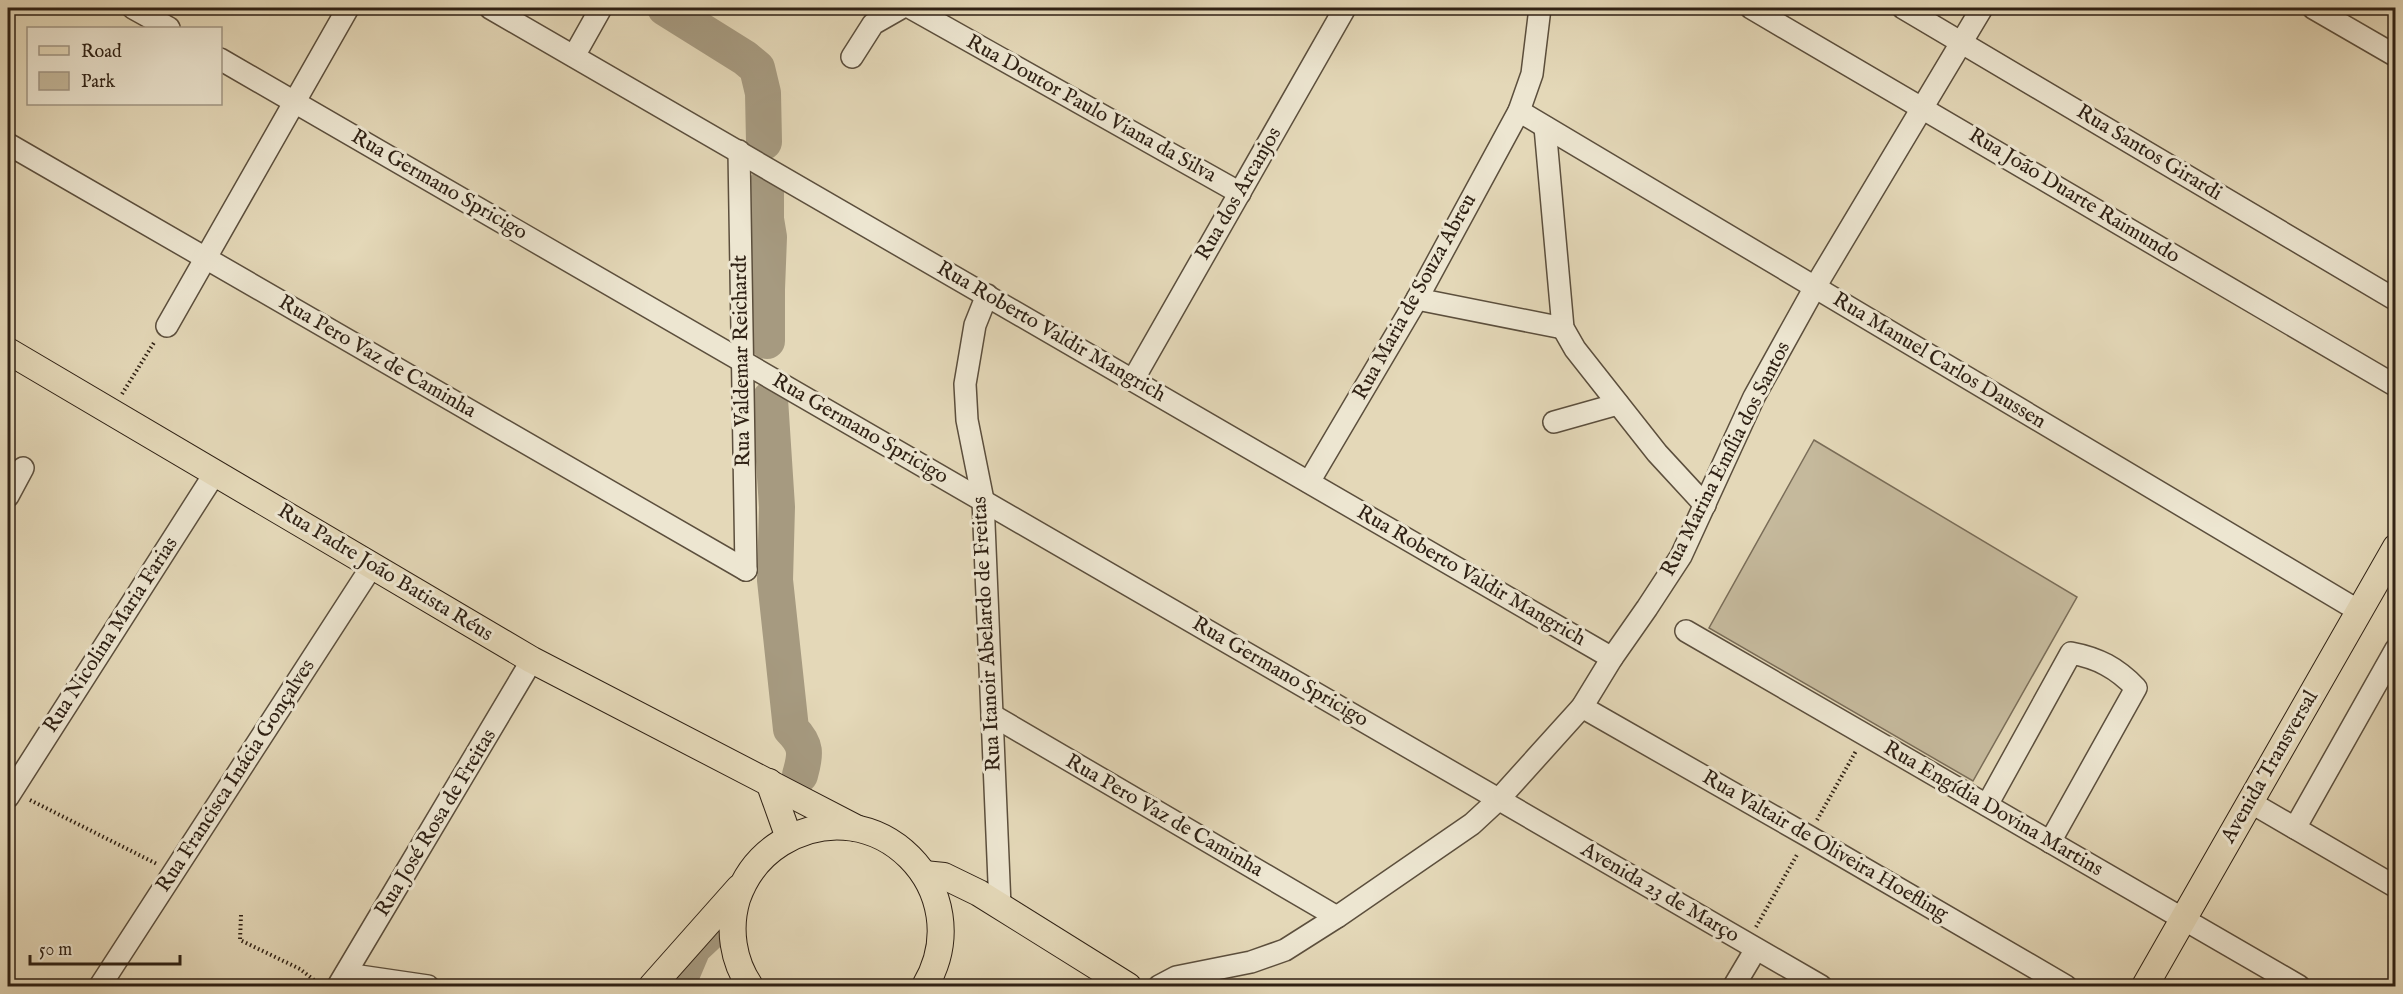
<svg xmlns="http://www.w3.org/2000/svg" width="2403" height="994" font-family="'IM FELL English',serif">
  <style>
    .green { fill: #c5b99c; stroke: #7a6d58; stroke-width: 1.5 }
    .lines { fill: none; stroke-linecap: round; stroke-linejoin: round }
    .river { stroke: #a69a80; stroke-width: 36 }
    .minor-casing { stroke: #5c4f3d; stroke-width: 24 }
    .major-casing { stroke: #2f2114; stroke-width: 28 }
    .path { stroke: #2f2114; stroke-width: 4; stroke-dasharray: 1.5 3; stroke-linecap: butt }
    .minor { stroke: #ede6d1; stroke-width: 21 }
    .major { stroke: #e4d8b8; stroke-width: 26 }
    .labels { text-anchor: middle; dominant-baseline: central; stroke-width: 6; stroke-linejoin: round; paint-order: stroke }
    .street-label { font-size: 21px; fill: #2f2114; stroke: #ede6d1 }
  </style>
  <rect width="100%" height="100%" fill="#e4d8b8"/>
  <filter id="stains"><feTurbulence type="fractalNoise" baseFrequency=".00333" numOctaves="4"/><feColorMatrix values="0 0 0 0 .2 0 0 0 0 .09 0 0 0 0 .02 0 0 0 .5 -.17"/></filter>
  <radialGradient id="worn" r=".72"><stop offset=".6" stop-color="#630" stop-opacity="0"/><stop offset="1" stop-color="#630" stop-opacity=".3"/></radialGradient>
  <polygon class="green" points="1814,440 2077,597 1973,781 1709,628"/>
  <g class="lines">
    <g class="river">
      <polyline points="665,8 745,58 757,68 763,93 764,142"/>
      <polyline points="766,186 766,219 769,237 767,289 767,341"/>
      <path d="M 770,399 L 777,507 L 775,580 L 791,729 C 807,745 806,754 800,775"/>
      <polyline points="673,986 682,974 693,948 710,932"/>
    </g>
    <g class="minor-casing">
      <g id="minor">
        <polyline points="133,8 169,28"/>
        <polyline points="490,8 1612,658"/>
        <polyline points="911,8 1240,193"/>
        <polyline points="1751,8 2396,386"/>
        <polyline points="1903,8 2396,300"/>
        <polyline points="2313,8 2396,56"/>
        <polyline points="574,56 601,8"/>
        <polyline points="852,57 873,24 901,8"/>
        <polyline points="220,59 1821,986"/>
        <polyline points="1519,111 2359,611"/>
        <polyline points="1545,127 1563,328 1575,349 1657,453 1705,505"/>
        <polyline points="8,144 746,570"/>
        <polyline points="739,151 746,570"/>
        <polyline points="987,295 975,325 965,384 967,420 983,500 1000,906"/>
        <polyline points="1417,299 1563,328"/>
        <polyline points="167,326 348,8"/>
        <polyline points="1133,380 1345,8"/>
        <polyline points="1554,422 1618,404"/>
        <polyline points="1309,482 1417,299 1519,111 1532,74 1540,8"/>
        <polyline points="8,496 23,468"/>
        <polyline points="1686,631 2299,986"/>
        <polyline points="1582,707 1808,836 2066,986"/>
        <polyline points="992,715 1337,917"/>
        <polyline points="8,797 215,473"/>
        <polyline points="2250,802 2396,887"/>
        <path d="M 1987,805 L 2071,653 C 2098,658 2117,668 2136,688 L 2050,842"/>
        <polyline points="2295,828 2396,649"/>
        <polyline points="346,974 428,986"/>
        <polyline points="100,986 372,566"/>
        <polyline points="338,986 532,660"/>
        <polyline points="1159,986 1176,977 1251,962 1285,950 1337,917 1472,824 1499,799 1582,707 1612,658 1647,608 1681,556 1754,397 1815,287 1982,8"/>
        <polyline points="1734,986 1756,949"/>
      </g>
    </g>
    <g class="major-casing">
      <g id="major">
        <polyline points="8,351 532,660 856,828"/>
        <polyline points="769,782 789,838"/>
        <polyline points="924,874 944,876 979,893 1128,986"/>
        <polyline points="652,986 739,888"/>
        <path d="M 750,986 C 733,961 728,929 737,899 C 745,876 760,856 781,843 C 876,785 981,891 925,986"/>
        <polyline points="2145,986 2396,547"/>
      </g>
    </g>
    <g class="path">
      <polyline points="122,394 155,341"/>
      <polyline points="30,800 157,864"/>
      <polyline points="1817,820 1856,751"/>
      <polyline points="241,915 240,940 300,969 319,984"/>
      <polyline points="1756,927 1798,853"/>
    </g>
    <use href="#minor" class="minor"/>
    <use href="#major" class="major"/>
  </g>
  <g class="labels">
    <g class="street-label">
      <text transform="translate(1091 109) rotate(29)">Rua Doutor Paulo Viana da Silva</text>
      <text transform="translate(2149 153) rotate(31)">Rua Santos Girardi</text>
      <text transform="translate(439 185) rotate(30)">Rua Germano Spricigo</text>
      <text transform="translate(1239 194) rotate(-60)">Rua dos Arcanjos</text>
      <text transform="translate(2074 196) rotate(31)">Rua João Duarte Raimundo</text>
      <text transform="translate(1415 297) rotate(-61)">Rua Maria de Souza Abreu</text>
      <text transform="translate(1051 332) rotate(30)">Rua Roberto Valdir Mangrich</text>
      <text transform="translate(377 357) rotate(30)">Rua Pero Vaz de Caminha</text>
      <text transform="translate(742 361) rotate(-91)">Rua Valdemar Reichardt</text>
      <text transform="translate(1939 361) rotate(31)">Rua Manuel Carlos Daussen</text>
      <text transform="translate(860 429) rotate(30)">Rua Germano Spricigo</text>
      <text transform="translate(1726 459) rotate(-63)">Rua Marina Emília dos Santos</text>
      <text transform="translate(385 573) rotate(31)">Rua Padre João Batista Réus</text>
      <text transform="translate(1471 576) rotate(30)">Rua Roberto Valdir Mangrich</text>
      <text transform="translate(987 634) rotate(-93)">Rua Itanoir Abelardo de Freitas</text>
      <text transform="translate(111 635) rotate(-57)">Rua Nicolina Maria Farias</text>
      <text transform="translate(1280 672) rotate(30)">Rua Germano Spricigo</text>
      <text transform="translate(2270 767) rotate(-60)">Avenida Transversal</text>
      <text transform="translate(236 776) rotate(-57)">Rua Francisca Inácia Gonçalves</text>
      <text transform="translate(1993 809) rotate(30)">Rua Engídia Dovina Martins</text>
      <text transform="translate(1164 816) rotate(30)">Rua Pero Vaz de Caminha</text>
      <text transform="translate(436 823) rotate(-59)">Rua José Rosa de Freitas</text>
      <text transform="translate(1825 846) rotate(30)">Rua Valtair de Oliveira Hoefling</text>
      <text transform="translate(1660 893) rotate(30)">Avenida 23 de Março</text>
    </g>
  </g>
  <rect width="2403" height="994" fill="none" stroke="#e4d8b8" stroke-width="30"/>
  <rect x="9" y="9" width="2385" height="976" fill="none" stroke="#2f2114" stroke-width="3"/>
  <rect x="15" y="15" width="2373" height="964" fill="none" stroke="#2f2114" stroke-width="1.5"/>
  <rect x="27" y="27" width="195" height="78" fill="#ede6d1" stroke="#a19785" stroke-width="1.5"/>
  <rect x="39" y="46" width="30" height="9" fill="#e4d8b8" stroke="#a19785" stroke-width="1.5"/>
  <text x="81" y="57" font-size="18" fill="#2f2114">Road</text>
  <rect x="39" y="72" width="30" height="18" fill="#c5b99c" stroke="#a19785" stroke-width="1.5"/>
  <text x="81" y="87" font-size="18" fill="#2f2114">Park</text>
  <path d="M30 955v9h150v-9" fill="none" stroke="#2f2114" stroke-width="3"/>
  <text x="39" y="955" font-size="18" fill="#2f2114" stroke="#ede6d1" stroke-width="4.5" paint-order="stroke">50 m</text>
  <rect width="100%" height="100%" filter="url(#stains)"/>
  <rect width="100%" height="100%" fill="url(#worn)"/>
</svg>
